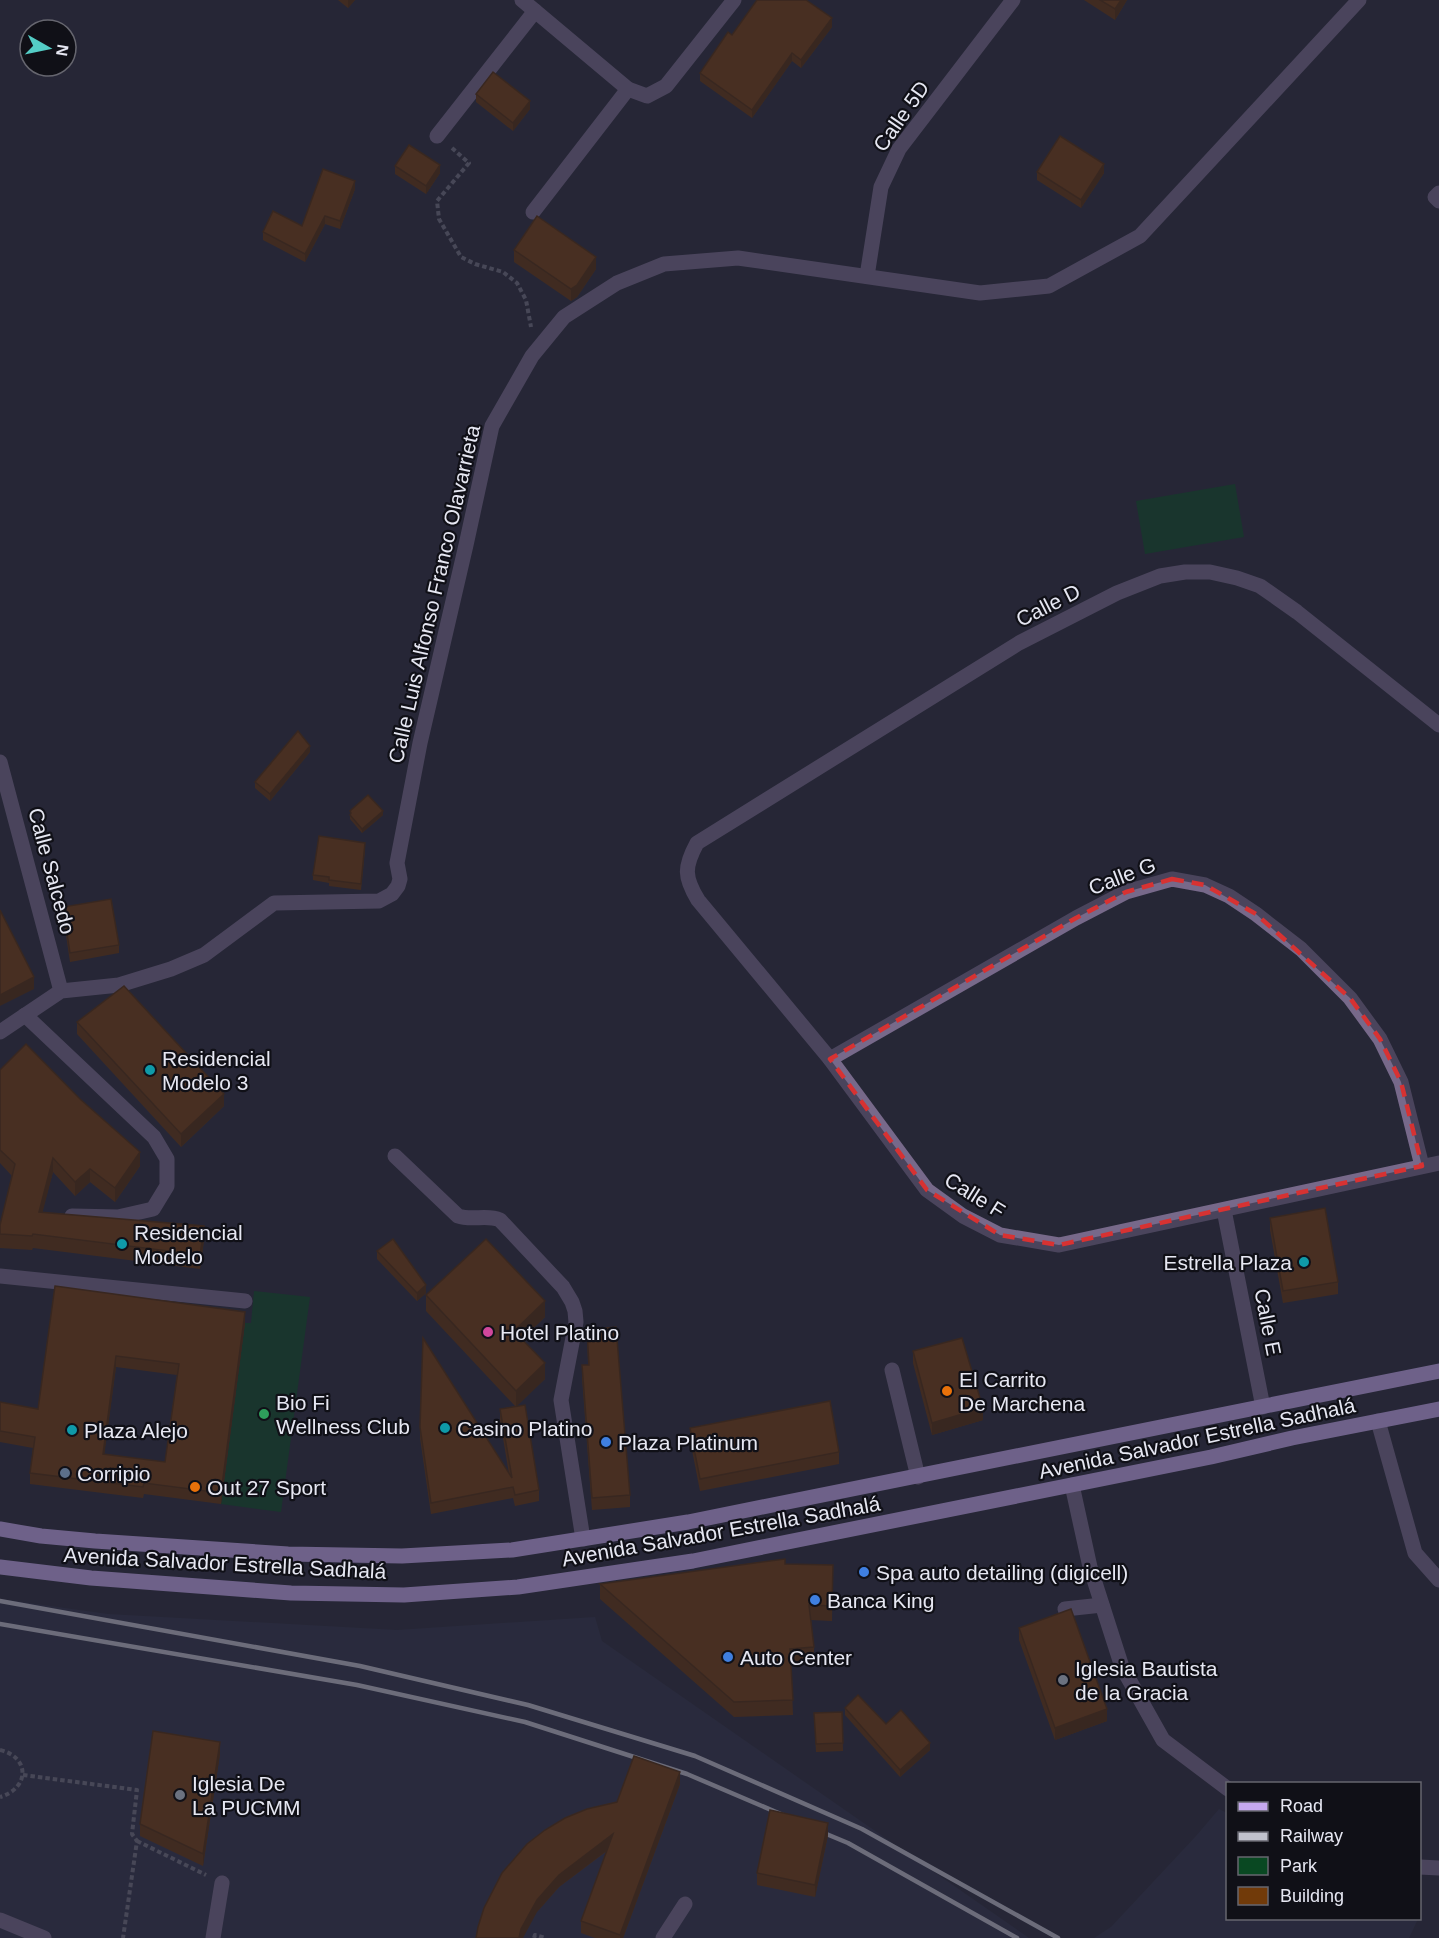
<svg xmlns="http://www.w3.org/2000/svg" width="1439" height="1938" font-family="Arial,sans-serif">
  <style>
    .built { fill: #2e3045 }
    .green { fill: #094822 }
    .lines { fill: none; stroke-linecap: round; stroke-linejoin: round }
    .path { stroke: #6f707e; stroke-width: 4; stroke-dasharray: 4.5 3; stroke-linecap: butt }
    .minor { stroke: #77698a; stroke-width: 15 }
    .major { stroke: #c6a9ee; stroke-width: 15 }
    .rail { stroke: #c1c2cd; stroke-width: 4.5 }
    .wall { fill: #613208; fill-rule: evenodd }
    .shaded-wall { fill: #4f2906 }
    .building { fill: #713a09; stroke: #4f2906; stroke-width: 1.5; fill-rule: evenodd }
    .marked { fill: none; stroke: #d73232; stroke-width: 4.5; stroke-dasharray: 12 8; stroke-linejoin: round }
    .culture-dot { fill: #0f9aa8; stroke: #101017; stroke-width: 2 }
    .hotel-dot { fill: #d1479c; stroke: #101017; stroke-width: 2 }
    .food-dot { fill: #e8710a; stroke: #101017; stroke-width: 2 }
    .leisure-dot { fill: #2e9e5b; stroke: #101017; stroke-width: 2 }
    .shop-dot { fill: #3f7fe0; stroke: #101017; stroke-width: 2 }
    .service-dot { fill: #5c6f8a; stroke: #101017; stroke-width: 2 }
    .worship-dot { fill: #6b7280; stroke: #101017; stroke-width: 2 }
    .labels { text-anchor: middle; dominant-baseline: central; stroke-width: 4.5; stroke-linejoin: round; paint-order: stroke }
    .street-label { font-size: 21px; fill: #e6e7f2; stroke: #101017 }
    .poi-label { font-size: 21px; fill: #e6e7f2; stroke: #101017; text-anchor: start }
  </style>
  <rect width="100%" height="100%" fill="#262736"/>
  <g class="built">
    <polygon points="0,1599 108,1614 397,1630 595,1617 602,1641 1029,1938 0,1938"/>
    <polygon points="1219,1809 1227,1813 1228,1918 1418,1919 1409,1938 1094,1938 1111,1927 1196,1836"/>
  </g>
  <g class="green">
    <polygon points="1235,484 1244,537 1145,554 1136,501"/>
    <polygon points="254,1291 310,1297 281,1512 221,1504 245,1323 251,1323"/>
  </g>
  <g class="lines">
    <g class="path">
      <polyline points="452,148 469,163 437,201 439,219 461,257 475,264 503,272 517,283 526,300 531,327"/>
      <path d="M 0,1750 C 30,1757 30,1788 0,1797"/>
      <polyline points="23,1775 137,1790 132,1834 137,1841 123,1938"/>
      <polyline points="137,1841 206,1875"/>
      <polyline points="534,1938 535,1935 545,1938"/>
    </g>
    <g class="minor">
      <polyline points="522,0 628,89 647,96 666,86 734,0"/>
      <polyline points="437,136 535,11"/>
      <polyline points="1439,193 1435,197 1439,201"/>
      <polyline points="533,212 628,89"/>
      <polyline points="867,276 881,187 899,149 1013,0"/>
      <path d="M 1439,725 L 1297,612 L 1260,586 L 1237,578 L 1210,572 L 1185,572 L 1160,576 L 1117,593 L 1019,643 L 697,843 C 684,867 684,877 698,900 L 830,1059 L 927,1190 L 963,1216 L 1000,1235 L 1059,1245 L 1439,1163"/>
      <polyline points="0,762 61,991"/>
      <polyline points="25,1015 154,1137 167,1159 167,1186 153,1209 118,1217 72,1216"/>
      <polyline points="0,1032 61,991 119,985 171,969 204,955 274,903 379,901 392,894 398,886 400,879 397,863 420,743 466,545 492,426 532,356 564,317 617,283 664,264 738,258 980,293 1049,286 1140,236 1359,0"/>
      <polyline points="830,1059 1076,918 1126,892 1172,879 1205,885 1229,896 1256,914 1301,949 1350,998 1380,1039 1401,1082 1422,1166"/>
      <path d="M 395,1156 L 458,1216 C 472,1221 487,1214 500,1220 L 563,1287 L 572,1302 L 575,1311 L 576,1322 L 561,1400 L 583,1539"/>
      <polyline points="1224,1210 1263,1407"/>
      <polyline points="0,1276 245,1301"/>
      <polyline points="892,1370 918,1477"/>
      <polyline points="1378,1421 1415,1553 1439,1580"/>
      <polyline points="1072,1485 1090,1567 1122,1667 1163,1740 1228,1789"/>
      <polyline points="1065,1609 1102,1605"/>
      <polyline points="1420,1867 1439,1868"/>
      <polyline points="0,1920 44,1938"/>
      <polyline points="213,1938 222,1883"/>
      <polyline points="663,1938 685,1904"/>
    </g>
    <g class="major">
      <polyline points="0,1529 41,1536 95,1541 288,1554 402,1556 512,1550 688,1522 1439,1371"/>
      <polyline points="0,1567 91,1578 291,1593 404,1595 518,1587 693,1561 1211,1457 1292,1438 1439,1409"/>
    </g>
    <g class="rail">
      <polyline points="0,1601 360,1666 528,1705 695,1756 862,1829 1058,1938"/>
      <polyline points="0,1624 357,1685 525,1722 687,1774 790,1818"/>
      <polyline points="812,1828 848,1843 1017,1938"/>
    </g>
  </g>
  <g class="wall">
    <polygon points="338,0 355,0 348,8"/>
    <polygon points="1084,0 1127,0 1115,20"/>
    <polygon points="832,27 801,68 792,61 752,118 700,81 700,73 732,35"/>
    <polygon points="476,94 530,109 513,131 476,102"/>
    <polygon points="395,166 440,173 426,194 395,174"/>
    <polygon points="1037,172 1104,173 1081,208 1037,180"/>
    <polygon points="355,189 340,229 325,224 305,262 263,240 263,232 302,226"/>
    <polygon points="514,250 596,269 577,297 571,301 514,262"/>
    <polygon points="310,752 270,801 255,788 255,782"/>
    <polygon points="350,811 383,815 362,833 350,819"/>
    <polygon points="365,849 361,890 329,886 329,883 313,880 313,875"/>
    <polygon points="63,907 119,945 119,953 70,962 63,915"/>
    <polygon points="77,1022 224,1106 181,1147 77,1034"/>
    <polygon points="0,1070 140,1166 115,1202 90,1182 75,1196 53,1172 42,1212 204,1240 200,1269 33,1248 32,1250 0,1248 0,1225 12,1176 0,1163"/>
    <polygon points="1270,1218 1338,1282 1338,1294 1283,1303 1270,1230"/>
    <polygon points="377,1251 426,1293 417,1301 377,1259"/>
    <path d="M 55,1286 L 245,1323 L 221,1504 L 144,1494 L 143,1498 L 30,1484 L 30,1473 L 33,1448 L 0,1442 L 0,1402 L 38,1409 ZM 116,1367 L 177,1375 L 165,1462 L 104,1454 Z"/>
    <polygon points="426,1295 545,1317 522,1339 545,1379 516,1406 539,1490 539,1501 515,1506 513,1498 431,1514 420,1438 423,1338 509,1474 500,1420 500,1409 515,1406 426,1311"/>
    <polygon points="587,1330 630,1495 630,1507 592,1510 582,1378 582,1365 588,1365"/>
    <polygon points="913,1351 983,1420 932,1435 913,1363"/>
    <polygon points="690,1428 839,1452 839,1464 700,1491 690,1440"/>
    <polygon points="785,1564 833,1565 832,1621 811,1620 814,1647 814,1662 791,1664 793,1715 734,1717 600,1599 600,1584"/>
    <polygon points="1019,1628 1107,1721 1055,1740 1019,1640"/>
    <polygon points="845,1708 886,1724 930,1750 900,1777 845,1715"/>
    <polygon points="842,1712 843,1751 816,1752 814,1713"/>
    <polygon points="220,1754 203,1866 140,1836 140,1824"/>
    <polygon points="680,1784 623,1938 595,1938 581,1933 581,1921 607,1851 559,1887 537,1912 617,1802"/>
    <polygon points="828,1835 815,1897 757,1885 757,1873"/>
  </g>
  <g class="shaded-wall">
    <polygon points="348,0 355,0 348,8"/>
    <polygon points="1121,0 1127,0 1115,20 1115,9"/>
    <polygon points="832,18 832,27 801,68 801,60"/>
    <polygon points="792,53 792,61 752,118 752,110"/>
    <polygon points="530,101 530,109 513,131 513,123"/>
    <polygon points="1104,164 1104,173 1081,208 1081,200"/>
    <polygon points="440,165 440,173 426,194 426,186"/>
    <polygon points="355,181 355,189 340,229 340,221"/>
    <polygon points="325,216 325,224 305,262 305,254"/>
    <polygon points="596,257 596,269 577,297 571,301 571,289"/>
    <polygon points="310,746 310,752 270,801 270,794"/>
    <polygon points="383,811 383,815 362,833 362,829"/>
    <polygon points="34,977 34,989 0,1006 0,995"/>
    <polygon points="224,1094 224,1106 181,1147 181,1134"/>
    <polygon points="140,1152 140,1166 115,1202 115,1188"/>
    <polygon points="53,1158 53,1172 39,1226 39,1212"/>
    <polygon points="90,1169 90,1182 75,1196 75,1182"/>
    <polygon points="204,1226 204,1240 200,1269 200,1255"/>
    <polygon points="426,1285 426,1293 417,1301 417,1293"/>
    <polygon points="545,1301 545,1317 514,1347 514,1331"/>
    <polygon points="245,1312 245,1323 221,1504 221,1493"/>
    <polygon points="116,1356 116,1367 103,1465 103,1454"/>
    <polygon points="545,1363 545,1379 516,1407 516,1391"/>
    <polygon points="983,1408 983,1420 932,1435 932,1423"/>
    <polygon points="1107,1709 1107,1721 1055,1740 1055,1728"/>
    <polygon points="220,1742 220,1754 203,1866 203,1854"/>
    <polygon points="930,1743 930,1750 900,1777 900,1770"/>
    <polygon points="680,1772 680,1784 623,1938 620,1938 620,1935"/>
    <polygon points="828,1823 828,1835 815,1897 815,1885"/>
    <polygon points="613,1834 613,1846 559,1887 537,1912 523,1938 519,1938 521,1929 537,1900 559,1875"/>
  </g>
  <g class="building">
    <polygon points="757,0 806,0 832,18 801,60 792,53 752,110 700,73 728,32 732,35"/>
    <polygon points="1100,0 1121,0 1115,9"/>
    <polygon points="493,72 530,101 513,123 476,94"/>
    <polygon points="1060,136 1104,164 1081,200 1037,172"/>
    <polygon points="409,145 440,165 426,186 395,166"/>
    <polygon points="323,169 355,181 340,221 325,216 305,254 263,232 273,211 302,226"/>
    <polygon points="537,216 596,257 577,285 571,289 514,250"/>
    <polygon points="298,731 310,746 270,794 255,782"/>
    <polygon points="368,795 383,811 362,829 350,815 351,813 350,811"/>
    <polygon points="319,836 365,843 361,884 329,880 329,877 313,875"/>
    <polygon points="111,899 119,945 70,953 63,907"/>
    <polygon points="0,910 34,977 0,995"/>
    <polygon points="124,986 224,1094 181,1134 77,1022"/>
    <polygon points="26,1044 80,1099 140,1152 115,1188 90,1169 75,1182 53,1158 39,1212 204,1226 200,1255 33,1234 32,1236 0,1234 0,1225 15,1164 0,1150 0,1070"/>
    <polygon points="1325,1208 1338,1282 1283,1291 1270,1218"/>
    <polygon points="393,1239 426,1285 417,1293 377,1251"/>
    <polygon points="486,1239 545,1301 514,1331 545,1363 516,1391 426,1295"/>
    <path d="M 55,1286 L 245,1312 L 221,1493 L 144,1483 L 143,1487 L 30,1473 L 35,1437 L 0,1431 L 0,1402 L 38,1409 ZM 116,1356 L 179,1364 L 165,1462 L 103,1454 Z"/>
    <polygon points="616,1327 630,1495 592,1498 582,1365 589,1365 587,1330"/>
    <polygon points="423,1338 512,1478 500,1409 525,1405 539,1490 515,1495 513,1487 431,1503 420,1427"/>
    <polygon points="962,1338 983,1408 932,1423 913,1351"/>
    <polygon points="830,1401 839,1452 700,1479 690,1428"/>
    <polygon points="785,1559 785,1564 833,1565 832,1606 809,1605 814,1647 790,1649 793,1700 734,1702 600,1584"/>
    <polygon points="1071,1609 1107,1709 1055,1728 1019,1628"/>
    <polygon points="858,1695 886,1724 901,1710 930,1743 900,1770 845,1708"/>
    <polygon points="842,1712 843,1743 816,1744 814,1713"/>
    <polygon points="153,1731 220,1742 203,1854 140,1824"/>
    <polygon points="634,1756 680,1772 620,1935 581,1921 613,1834 559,1875 537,1900 521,1929 519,1938 476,1938 478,1927 484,1908 502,1873 527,1844 545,1830 565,1818 587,1809 617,1802"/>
    <polygon points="770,1810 828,1823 815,1885 757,1873"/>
  </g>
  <path d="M0 0H1439V1938H0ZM 1172,879 L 1205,885 L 1256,914 L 1350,998 L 1380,1039 L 1401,1082 L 1422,1166 L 1059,1245 L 1000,1235 L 927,1190 L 830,1059 L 1076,918 L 1126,892 Z" fill="#262736" fill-opacity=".55" fill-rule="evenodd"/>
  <path class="marked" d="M 1172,879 L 1205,885 L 1256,914 L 1350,998 L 1380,1039 L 1401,1082 L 1422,1166 L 1059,1245 L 1000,1235 L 927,1190 L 830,1059 L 1076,918 L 1126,892 Z"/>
  <g class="culture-dot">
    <circle cx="150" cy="1070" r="6"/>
    <circle cx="122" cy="1244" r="6"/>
    <circle cx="1304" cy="1262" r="6"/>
    <circle cx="445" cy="1428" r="6"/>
    <circle cx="72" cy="1430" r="6"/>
  </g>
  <circle class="hotel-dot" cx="488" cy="1332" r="6"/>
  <g class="food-dot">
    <circle cx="947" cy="1391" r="6"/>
    <circle cx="195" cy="1487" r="6"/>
  </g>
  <circle class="leisure-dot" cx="264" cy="1414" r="6"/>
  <g class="shop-dot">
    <circle cx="606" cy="1442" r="6"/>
    <circle cx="864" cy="1572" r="6"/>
    <circle cx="815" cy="1600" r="6"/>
    <circle cx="728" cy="1657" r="6"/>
  </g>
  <circle class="service-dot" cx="65" cy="1473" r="6"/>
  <g class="worship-dot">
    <circle cx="1063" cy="1680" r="6"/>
    <circle cx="180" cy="1795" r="6"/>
  </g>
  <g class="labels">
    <g class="street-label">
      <text transform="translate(901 116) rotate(-55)">Calle 5D</text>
      <text transform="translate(434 594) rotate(-77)">Calle Luis Alfonso Franco Olavarrieta</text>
      <text transform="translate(1048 605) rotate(-27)">Calle D</text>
      <text transform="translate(52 871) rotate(75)">Calle Salcedo</text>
      <text transform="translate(1122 876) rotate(-21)">Calle G</text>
      <text transform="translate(975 1195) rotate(32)">Calle F</text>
      <text transform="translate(1268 1322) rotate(79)">Calle E</text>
      <text transform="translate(1197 1438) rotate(-12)">Avenida Salvador Estrella Sadhalá</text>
      <text transform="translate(721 1531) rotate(-10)">Avenida Salvador Estrella Sadhalá</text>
      <text transform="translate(225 1563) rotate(3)">Avenida Salvador Estrella Sadhalá</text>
    </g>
    <g class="poi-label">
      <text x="162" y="1058">Residencial<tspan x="162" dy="24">Modelo 3</tspan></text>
      <text x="134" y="1232">Residencial<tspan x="134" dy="24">Modelo</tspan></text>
      <text x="1292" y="1262" text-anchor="end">Estrella Plaza</text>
      <text x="500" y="1332">Hotel Platino</text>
      <text x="959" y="1379">El Carrito<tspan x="959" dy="24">De Marchena</tspan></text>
      <text x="276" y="1402">Bio Fi<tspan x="276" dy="24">Wellness Club</tspan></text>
      <text x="457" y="1428">Casino Platino</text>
      <text x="84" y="1430">Plaza Alejo</text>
      <text x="618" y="1442">Plaza Platinum</text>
      <text x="77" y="1473">Corripio</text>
      <text x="207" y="1487">Out 27 Sport</text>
      <text x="876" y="1572">Spa auto detailing (digicell)</text>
      <text x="827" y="1600">Banca King</text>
      <text x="740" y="1657">Auto Center</text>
      <text x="1075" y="1668">Iglesia Bautista<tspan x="1075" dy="24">de la Gracia</tspan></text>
      <text x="192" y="1783">Iglesia De<tspan x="192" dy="24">La PUCMM</tspan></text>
    </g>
  </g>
  <rect x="1226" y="1782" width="195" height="138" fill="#101017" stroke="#66666f" stroke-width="1.5"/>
  <rect x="1238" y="1802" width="30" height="9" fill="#c6a9ee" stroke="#66666f" stroke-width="1.5"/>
  <text x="1280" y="1812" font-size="18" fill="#e6e7f2">Road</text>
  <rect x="1238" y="1832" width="30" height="9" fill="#c1c2cd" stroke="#66666f" stroke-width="1.5"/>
  <text x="1280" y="1842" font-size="18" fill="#e6e7f2">Railway</text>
  <rect x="1238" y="1857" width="30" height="18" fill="#094822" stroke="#66666f" stroke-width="1.5"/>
  <text x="1280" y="1872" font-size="18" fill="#e6e7f2">Park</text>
  <rect x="1238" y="1887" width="30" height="18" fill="#713a09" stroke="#66666f" stroke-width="1.5"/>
  <text x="1280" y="1902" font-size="18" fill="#e6e7f2">Building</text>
  <g transform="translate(48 48) rotate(99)"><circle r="28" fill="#101017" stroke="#66666f" stroke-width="1.5"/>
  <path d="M0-4.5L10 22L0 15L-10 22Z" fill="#54cdc6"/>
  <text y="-9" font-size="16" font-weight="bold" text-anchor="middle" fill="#e6e7f2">N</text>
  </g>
</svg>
